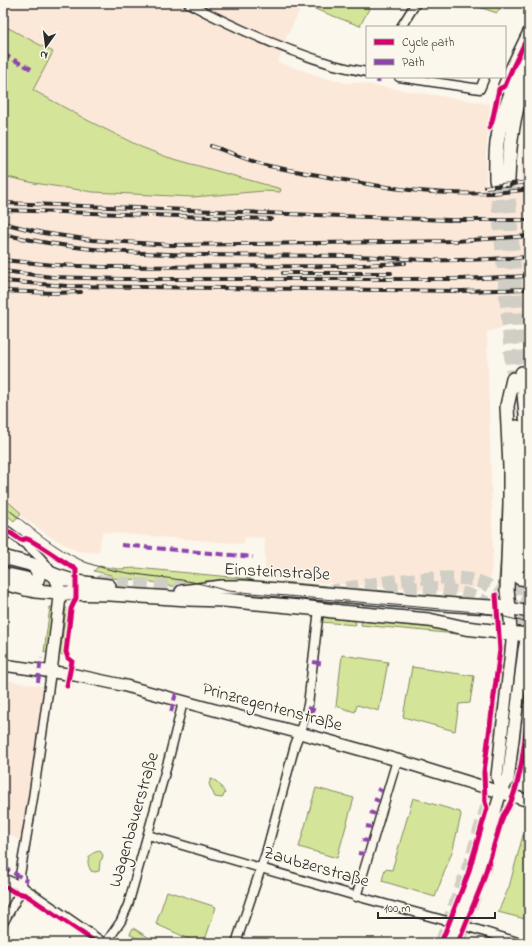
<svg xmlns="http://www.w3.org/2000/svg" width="532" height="946" font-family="'Indie Flower',sans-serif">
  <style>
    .built { fill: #fbe8d9 }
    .green { fill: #d4e599; stroke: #808862 }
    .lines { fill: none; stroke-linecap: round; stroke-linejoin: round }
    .trunk-tunnel { stroke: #d1cec5; stroke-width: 13; stroke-dasharray: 13 6; stroke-linecap: butt }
    .minor-casing { stroke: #2b2b2b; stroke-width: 11 }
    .secondary-casing { stroke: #2b2b2b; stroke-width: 14 }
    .primary-casing { stroke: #2b2b2b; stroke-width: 16 }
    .trunk-casing { stroke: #2b2b2b; stroke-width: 16 }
    .minor { stroke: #fbf7ec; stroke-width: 8 }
    .secondary { stroke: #fbf7ec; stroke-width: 11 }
    .primary { stroke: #fbf7ec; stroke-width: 13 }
    .trunk { stroke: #fbf7ec; stroke-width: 13 }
    .tram { stroke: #2b2b2b; stroke-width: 1 }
    .rail-casing { stroke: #2b2b2b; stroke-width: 4 }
    .rail { stroke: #fbf7ec; stroke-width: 2.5; stroke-dasharray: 8; stroke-linecap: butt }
    .quiet { stroke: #8e44ad; stroke-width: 4; stroke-dasharray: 8 4; stroke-linecap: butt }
    .cycleway-casing { stroke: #fbf7ec; stroke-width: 8 }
    .cycleway { stroke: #d6006c; stroke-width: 5 }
    .labels { text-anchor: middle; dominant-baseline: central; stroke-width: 3; stroke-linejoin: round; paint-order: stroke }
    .street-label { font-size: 18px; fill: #2b2b2b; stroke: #fbf7ec }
  </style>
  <rect width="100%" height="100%" fill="#fbf7ec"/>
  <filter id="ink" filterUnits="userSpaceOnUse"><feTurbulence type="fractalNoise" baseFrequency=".025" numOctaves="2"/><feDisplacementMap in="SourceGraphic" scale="8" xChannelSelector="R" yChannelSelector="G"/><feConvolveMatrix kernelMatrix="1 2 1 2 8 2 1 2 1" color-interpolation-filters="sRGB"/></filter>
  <g filter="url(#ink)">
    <g class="built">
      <polygon points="3,3 312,3 311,5 301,8 287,36 278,62 322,77 351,84 352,82 490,104 486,155 486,186 520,182 521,157 524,139 529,125 529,320 487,332 493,552 490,584 480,582 473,589 472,594 265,578 265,538 245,537 244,544 102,532 99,553 77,551 49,536 19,515 3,501 3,176 34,183 93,192 193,197 279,189 167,157 141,147 87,120 32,90 53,52 3,25"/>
      <polygon points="3,680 47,687 23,844 3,829"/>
    </g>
    <g class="green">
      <polygon points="314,3 372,3 360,26 312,8"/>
      <polygon points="467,3 503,3 497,13"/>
      <polygon points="3,25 53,52 33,90 87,120 141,147 167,157 281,189 280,192 264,191 193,197 93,192 34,183 3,176"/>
      <polygon points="503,488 504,506 501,591 498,591 501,553"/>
      <polygon points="6,500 21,513 14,521 3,512 3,503"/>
      <polygon points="99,566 119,569 137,568 251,579 250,581 207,581 190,586 171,586 143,580 111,578 111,575 94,571"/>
      <polygon points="282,582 488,600 489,603 282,585"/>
      <polygon points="50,607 54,607 48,652 44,652"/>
      <polygon points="66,608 69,608 63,655 60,654"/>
      <polygon points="326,616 331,616 331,618 355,621 356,625 321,622 323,618"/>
      <polygon points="362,621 458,630 457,634 361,625"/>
      <polygon points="342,655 388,662 379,711 357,705 355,712 336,706"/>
      <polygon points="412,667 474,676 470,703 459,704 455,731 403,717"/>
      <path d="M 211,779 C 219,781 221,787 225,793 L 222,798 L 215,797 L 209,784 Z"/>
      <polygon points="316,788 354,798 337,858 299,847"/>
      <polygon points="413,798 460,812 461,815 453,849 435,897 382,881 385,869 392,870"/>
      <polygon points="523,835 529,837 529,920 498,912 509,887"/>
      <path d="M 100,851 L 103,855 L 102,859 L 100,861 L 99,871 L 95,872 L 91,871 C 85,860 88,853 100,851 Z"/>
      <polygon points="167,891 216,907 204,943 198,943 156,924"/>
      <polygon points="133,928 158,943 145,943 130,934"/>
    </g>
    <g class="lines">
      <g class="trunk-tunnel">
        <polyline points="496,180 512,372"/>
        <polyline points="508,180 522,373"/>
        <polyline points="27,580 69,586"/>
        <polyline points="98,581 194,589"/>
        <path d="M 386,590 C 415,585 472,587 494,609 C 501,616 503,625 504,635 L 497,713 L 498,742"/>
        <path d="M 327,592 C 363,585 398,579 435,578 C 452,578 469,577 485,584 C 494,588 501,593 508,600 C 516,607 522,616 526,627 C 531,646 528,669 526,687 C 523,716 520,743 512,771"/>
        <polyline points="302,604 318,603 342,598"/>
        <polyline points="517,614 520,567"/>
        <polyline points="525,623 529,585"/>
        <polyline points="441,943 471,859 495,778"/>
        <polyline points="458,943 486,865 509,783"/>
      </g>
      <g class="minor-casing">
        <g id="minor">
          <path d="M 188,3 C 233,27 285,50 334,65 C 345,68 356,70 367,72"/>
          <polyline points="401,27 416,3"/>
          <polyline points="399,77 480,89 485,77"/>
          <path d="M 3,528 C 21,541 40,553 52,573"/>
          <polyline points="148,835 363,898 465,926 521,943"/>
          <polyline points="3,878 23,887 104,943"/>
          <polyline points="356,897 397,760"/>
          <polyline points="3,923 23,887 20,875 33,798 51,672"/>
          <polyline points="106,943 121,921 128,905 169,758 183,702"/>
          <polyline points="236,943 266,853 295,745 300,732 308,705 319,609"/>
        </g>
      </g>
      <g class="secondary-casing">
        <g id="secondary">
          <polyline points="3,665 75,675 122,685 333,742 397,760 529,801"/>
          <polyline points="51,672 60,597 59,587 54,575"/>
          <polyline points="501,792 497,776 512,642 509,608 529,612"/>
          <polyline points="450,943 474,880 501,792 508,780 524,650 527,635 529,636"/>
        </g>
      </g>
      <g class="primary-casing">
        <g id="primary">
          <polyline points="505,86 512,69 529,34"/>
          <polyline points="54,575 76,582 109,586"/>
          <polyline points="182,592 221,587 242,587 456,605 509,608"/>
          <polyline points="60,593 110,594 188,599 224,600 310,608 341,612 429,620 465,628 527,635 529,631"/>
        </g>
      </g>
      <g class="trunk-casing">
        <g id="trunk">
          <path d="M 496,180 C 496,166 495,151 498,137 C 503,108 516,81 529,56"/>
          <path d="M 508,180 C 509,146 513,106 529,75"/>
          <polyline points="522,373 529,447"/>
          <polyline points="517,427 521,506 520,565"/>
          <polyline points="3,557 30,564 54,575"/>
          <polyline points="508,569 520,578 529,579"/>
          <polyline points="3,574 26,579"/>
          <polyline points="3,583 35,591 60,593"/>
          <path d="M 26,589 C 37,586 43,574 33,565"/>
          <polyline points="509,608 507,590 510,505 510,467 507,406 513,379"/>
        </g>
      </g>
      <use href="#minor" class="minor"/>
      <use href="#secondary" class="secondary"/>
      <use href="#primary" class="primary"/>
      <use href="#trunk" class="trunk"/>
      <path class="tram" d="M 3,505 C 29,526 54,548 85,562 C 115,574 149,575 181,580 C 197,582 212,587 228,591 L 477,612 L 497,615 L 529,623"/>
      <g class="rail-casing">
        <g id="rail">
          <path d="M 211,146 C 230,152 249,161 269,166 C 286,170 305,172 323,176 C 389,189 461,200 529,189"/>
          <polyline points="485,187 529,182"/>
          <polyline points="3,203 449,220 529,220"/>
          <polyline points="3,210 271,219"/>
          <polyline points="3,223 43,233 92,240 172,245 456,241 529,236"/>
          <path d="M 3,234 C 116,261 232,254 347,256 C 374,256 402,259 429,260 C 462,261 496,259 529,257"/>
          <polyline points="3,260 54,265 103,267 340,266 405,263"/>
          <polyline points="3,271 52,277 122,279 461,279 529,276"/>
          <polyline points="283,273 391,273"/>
          <polyline points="3,281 67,286 461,291 529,289"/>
          <polyline points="3,291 54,293 81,292"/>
        </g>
      </g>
      <use href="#rail" class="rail"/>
      <g class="quiet">
        <polyline points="3,54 33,70"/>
        <polyline points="378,83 379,77"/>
        <polyline points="121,545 253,557"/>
        <polyline points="313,662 324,664"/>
        <polyline points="38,682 41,658"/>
        <polyline points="307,708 318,711"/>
        <polyline points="171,712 177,689"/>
        <polyline points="377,789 382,791"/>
        <polyline points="374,799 379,801"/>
        <polyline points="370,812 375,814"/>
        <polyline points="366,826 371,827"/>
        <polyline points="362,840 368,841"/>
        <polyline points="358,853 365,854"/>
        <polyline points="3,867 28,881"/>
      </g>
      <g class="cycleway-casing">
        <g id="cycleway">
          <polyline points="489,128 492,122 499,89 505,86 512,69 529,34"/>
          <path d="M 3,528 L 21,540 C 22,540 27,538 27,539 C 32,539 67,565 76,569 L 76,598 L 71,609 L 66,652 L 68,658 L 72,661 L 67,686"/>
          <polyline points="3,885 14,892 26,895 94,941 102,943"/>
          <polyline points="441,943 468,874 487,808 485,802 484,772 500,650 496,595"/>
          <path d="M 458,943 L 482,884 L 503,816 C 522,790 525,736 529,705"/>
        </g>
      </g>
      <use href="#cycleway" class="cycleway"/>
    </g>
  </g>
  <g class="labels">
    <g class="street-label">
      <text transform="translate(277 573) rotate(3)">Einsteinstraße</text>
      <text transform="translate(272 708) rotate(15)">Prinzregentenstraße</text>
      <text transform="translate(135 820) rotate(-74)">Wagenbauerstraße</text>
      <text transform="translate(316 868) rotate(16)">Zaubzerstraße</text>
    </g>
  </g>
  <rect width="532" height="946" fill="none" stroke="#fbf7ec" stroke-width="16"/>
  <rect x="8" y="8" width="516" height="930" fill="none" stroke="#2b2b2b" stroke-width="1.5" filter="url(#ink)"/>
  <rect x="366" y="26" width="140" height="52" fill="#fbf7ec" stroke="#a8a59f"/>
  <rect x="374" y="39" width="20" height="6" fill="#d6006c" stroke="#a8a59f"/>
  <text x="402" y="46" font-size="12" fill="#2b2b2b">Cycle path</text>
  <rect x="374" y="59" width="20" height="6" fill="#8e44ad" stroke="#a8a59f"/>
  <text x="402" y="66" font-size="12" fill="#2b2b2b">Path</text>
  <g transform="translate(46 46) rotate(194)" stroke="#fbf7ec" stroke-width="3" paint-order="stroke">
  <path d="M0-3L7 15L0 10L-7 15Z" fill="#2b2b2b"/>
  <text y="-6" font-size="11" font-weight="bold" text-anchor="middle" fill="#2b2b2b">N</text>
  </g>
  <path d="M378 912v6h117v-6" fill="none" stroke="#2b2b2b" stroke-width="2"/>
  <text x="384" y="912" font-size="12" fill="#2b2b2b" stroke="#fbf7ec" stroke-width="3" paint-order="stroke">100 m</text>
</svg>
